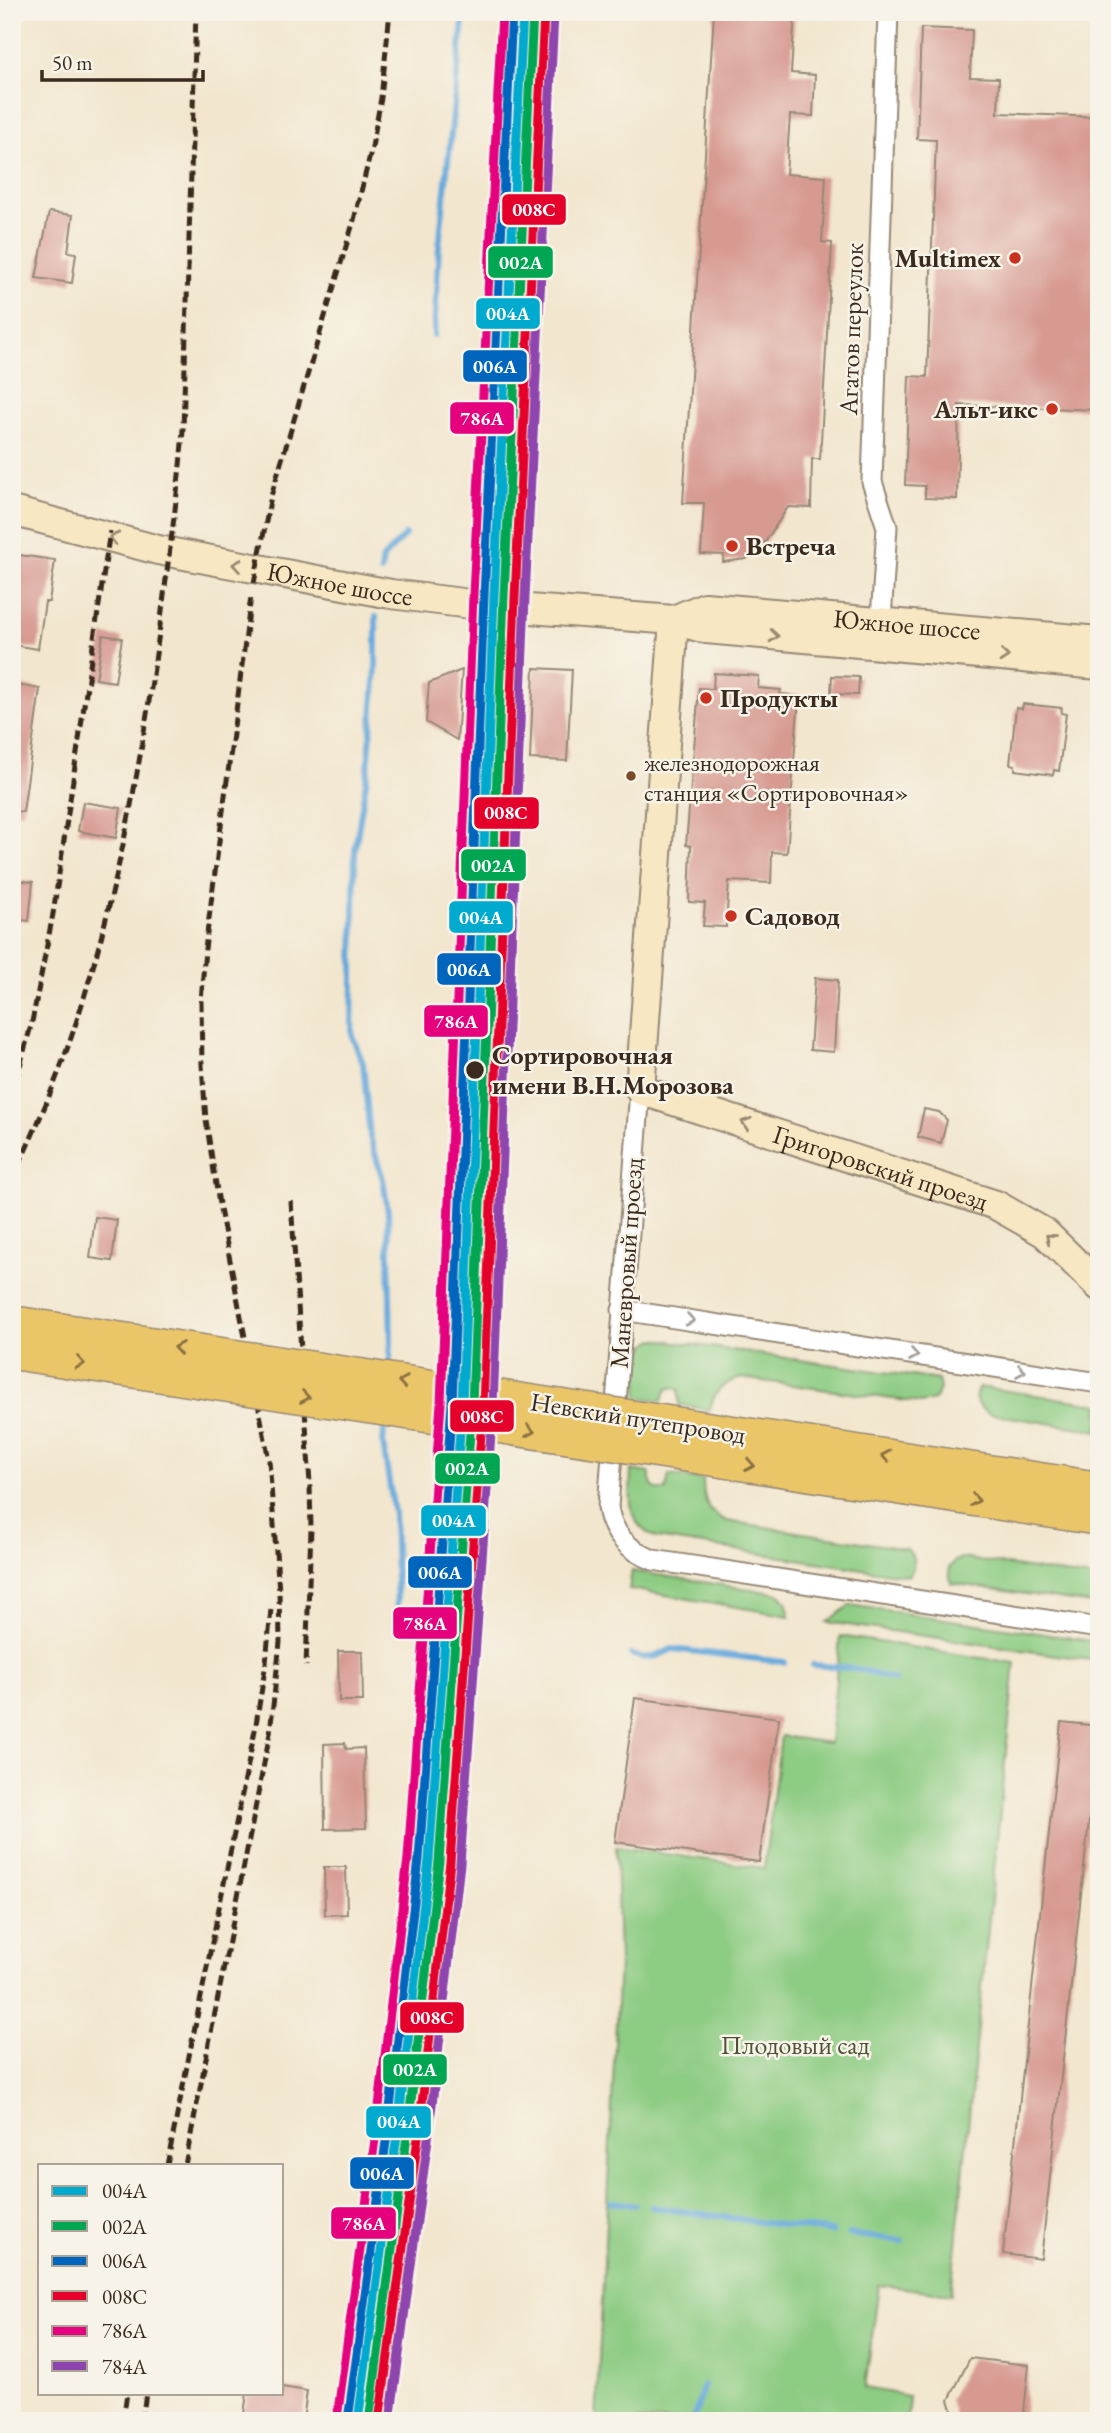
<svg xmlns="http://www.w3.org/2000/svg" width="1111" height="2433" font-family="'EB Garamond',serif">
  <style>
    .green { fill: #8dcc83; stroke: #647b50; stroke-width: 2 }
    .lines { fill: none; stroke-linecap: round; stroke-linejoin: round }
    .stream { stroke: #66a9db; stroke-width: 6 }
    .building { fill: #d79a91 }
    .street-casing { stroke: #968876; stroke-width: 23 }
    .secondary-casing { stroke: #968876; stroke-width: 32 }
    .primary-casing { stroke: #968876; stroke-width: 35 }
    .street { stroke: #fff; stroke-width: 19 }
    .secondary { stroke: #f7e8c3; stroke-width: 28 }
    .primary { stroke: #ebc669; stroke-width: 32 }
    .rail { stroke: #3b2a1e; stroke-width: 5; stroke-dasharray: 10 5; stroke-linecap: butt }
    .primary-bridge-casing { stroke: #968876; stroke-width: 35; stroke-linecap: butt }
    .primary-bridge { stroke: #ebc669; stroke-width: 32 }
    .rail-1-casing { stroke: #f7f3e8; stroke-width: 14 }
    .rail-2-casing { stroke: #f7f3e8; stroke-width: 14 }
    .rail-3-casing { stroke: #f7f3e8; stroke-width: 14 }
    .rail-4-casing { stroke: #f7f3e8; stroke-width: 14 }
    .rail-5-casing { stroke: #f7f3e8; stroke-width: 14 }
    .rail-6-casing { stroke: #f7f3e8; stroke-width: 14 }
    .rail-1 { stroke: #00a9ce; stroke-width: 9 }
    .rail-2 { stroke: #00a651; stroke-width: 9 }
    .rail-3 { stroke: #0065bd; stroke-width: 9 }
    .rail-4 { stroke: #e4002b; stroke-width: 9 }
    .rail-5 { stroke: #e5007d; stroke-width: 9 }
    .rail-6 { stroke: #8e44ad; stroke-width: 9 }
    .oneway { stroke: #998970 }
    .oneway2 { stroke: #a79f9a }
    .oneway3 { stroke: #8a7040 }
    .poi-dot { fill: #c8321e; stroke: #f7f3e8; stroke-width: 2.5 }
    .bus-dot { fill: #7a4b2a; stroke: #f7f3e8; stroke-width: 2.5 }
    .stop-dot { fill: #3b2a1e; stroke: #f7f3e8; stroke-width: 2.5 }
    .labels { text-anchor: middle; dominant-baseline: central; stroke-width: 5; stroke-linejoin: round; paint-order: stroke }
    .bus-label { font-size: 24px; fill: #3b2a1e; stroke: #f7f3e8; text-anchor: start }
    .poi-label { font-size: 26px; font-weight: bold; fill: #3b2a1e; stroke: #f7f3e8; text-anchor: start }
    .street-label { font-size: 26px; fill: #3b2a1e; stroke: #f7f3e8 }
    .stop-label { font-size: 26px; font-weight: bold; fill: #3b2a1e; stroke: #f7f3e8; text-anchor: start }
    .park-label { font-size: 26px; fill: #505237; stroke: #f7f3e8 }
    .line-badge { stroke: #f7f3e8; stroke-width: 2.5 }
    .badge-label { font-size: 19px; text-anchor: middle; font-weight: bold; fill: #fff }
  </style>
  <rect width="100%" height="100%" fill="#f7f3e8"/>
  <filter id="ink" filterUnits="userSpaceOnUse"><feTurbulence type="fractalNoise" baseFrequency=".0143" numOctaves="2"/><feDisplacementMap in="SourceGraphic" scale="14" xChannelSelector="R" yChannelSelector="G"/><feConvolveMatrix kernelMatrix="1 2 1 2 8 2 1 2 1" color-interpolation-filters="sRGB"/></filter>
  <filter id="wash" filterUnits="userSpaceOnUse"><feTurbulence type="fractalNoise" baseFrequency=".00686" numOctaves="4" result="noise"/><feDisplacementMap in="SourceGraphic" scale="28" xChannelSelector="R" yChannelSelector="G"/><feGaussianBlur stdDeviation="1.57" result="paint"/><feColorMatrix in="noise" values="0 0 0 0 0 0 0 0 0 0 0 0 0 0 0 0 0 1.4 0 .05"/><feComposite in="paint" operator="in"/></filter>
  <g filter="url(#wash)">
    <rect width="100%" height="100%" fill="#f2e6ce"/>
    <g class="green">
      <path d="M 655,1339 L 938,1380 L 940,1389 L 934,1400 L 921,1403 L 741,1378 C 724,1382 713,1392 710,1410 L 679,1405 L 679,1390 L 674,1387 L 667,1389 L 662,1401 L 638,1397 C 639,1379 635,1346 655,1339 Z"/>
      <path d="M 979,1387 L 1099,1404 L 1099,1431 L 991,1414 C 978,1408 971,1401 979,1387 Z"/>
      <path d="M 631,1470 L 650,1473 C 649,1484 653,1492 666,1490 L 669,1475 L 703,1480 C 703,1500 707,1513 727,1521 L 906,1549 C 916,1556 915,1567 909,1576 L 657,1538 C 626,1525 630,1499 631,1470 Z"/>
      <polygon points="961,1558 1099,1579 1099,1605 951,1583 949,1568 955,1561"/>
      <polygon points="632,1571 780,1594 786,1601 790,1616 629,1589"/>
      <polygon points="850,1605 1099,1642 1099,1661 827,1622"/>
      <polygon points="840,1636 1015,1663 951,2294 879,2285 865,2388 909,2396 907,2421 596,2421 619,1963 616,1847 764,1868 781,1736 830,1743"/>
    </g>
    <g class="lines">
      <g class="stream">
        <polyline points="434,335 439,246 464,12"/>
        <polyline points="381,571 383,558 405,535"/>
        <polyline points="376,617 376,668 368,770 355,849 352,1036 363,1063 370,1137 383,1179 388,1212 391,1342 389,1372"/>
        <polyline points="385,1418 383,1443 394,1513 397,1606"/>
        <path d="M 631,1654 C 648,1661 657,1657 672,1649 L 784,1662"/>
        <polyline points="813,1665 858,1669 894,1680"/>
        <polyline points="611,2202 635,2205"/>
        <polyline points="651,2207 832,2232"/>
        <polyline points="849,2234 902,2241"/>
        <polyline points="693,2421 704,2385"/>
      </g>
    </g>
    <g id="blocks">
      <g class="building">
        <polygon points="714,12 795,12 791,73 815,75 813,116 790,115 786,174 826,177 822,242 832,243 820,459 812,459 811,508 788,507 760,550 746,559 723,562 724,555 701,554 704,503 683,503"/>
        <polygon points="921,28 972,30 970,77 999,78 998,113 1099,117 1099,410 959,405 957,499 925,498 925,486 905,485 909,376 927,377 936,140 917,139"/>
        <polygon points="49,212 73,215 68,252 76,253 72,283 36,278"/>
        <polygon points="12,554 55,560 49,602 45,602 38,649 12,645"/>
        <polygon points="103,635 122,638 115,682 96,679"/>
        <polygon points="534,668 572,670 567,761 530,759"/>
        <polygon points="462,670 457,740 426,722 429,683"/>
        <polygon points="714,673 759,676 758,688 781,690 780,694 799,696 787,853 772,852 771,883 729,881 726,927 703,926 705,903 689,902 691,846 686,845 699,688 713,689"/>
        <polygon points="832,676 859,677 858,695 831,694"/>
        <polygon points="12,684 40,689 23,812 12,811"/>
        <polygon points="1023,704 1062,708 1061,713 1066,714 1059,771 1054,770 1053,775 1015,770 1015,765 1010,764 1016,708 1022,709"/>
        <polygon points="83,802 121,808 116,838 78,831"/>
        <polygon points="12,880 33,882 29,921 12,919"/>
        <polygon points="815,978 838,980 834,1052 810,1050"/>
        <polygon points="924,1109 939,1112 947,1120 941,1143 918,1137"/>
        <polygon points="95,1217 117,1220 112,1261 90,1258"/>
        <polygon points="338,1651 362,1651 363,1701 339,1701"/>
        <polygon points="635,1698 779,1718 759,1862 615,1842"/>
        <polygon points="1061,1722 1099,1726 1099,1730 1041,2259 1003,2254"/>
        <polygon points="345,1743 346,1749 364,1748 366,1828 325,1829 324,1744"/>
        <polygon points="324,1867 346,1867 347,1914 325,1915"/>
        <polygon points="970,2358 1029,2365 1023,2421 956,2421 949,2400"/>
        <polygon points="282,2387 307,2391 303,2421 243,2421 247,2393 282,2393"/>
      </g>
    </g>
  </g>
  <g filter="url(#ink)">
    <use href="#blocks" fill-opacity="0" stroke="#968876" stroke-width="2"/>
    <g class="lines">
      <g class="street-casing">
        <g id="street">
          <polyline points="880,635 887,527 872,482 888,12"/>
          <path d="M 640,1090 L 608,1507 C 612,1534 628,1550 653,1560 L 1099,1628"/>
          <polyline points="622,1310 1099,1383"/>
        </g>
      </g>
      <g class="secondary-casing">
        <g id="secondary">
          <path id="s1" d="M 12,511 L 158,550 L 391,594 L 478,605 L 674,620 L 706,629 L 1099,665"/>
          <path id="s2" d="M 674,620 L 640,1090 L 996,1205 L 1045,1233 L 1099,1286"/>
          <path id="s3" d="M 674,620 L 705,607 L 1099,641"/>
        </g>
      </g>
      <g class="primary-casing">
        <g id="primary">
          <polyline points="687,1425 1099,1488"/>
          <polyline points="683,1455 1099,1519"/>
        </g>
      </g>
      <use href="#street" class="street"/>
      <use href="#secondary" class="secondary"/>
      <use href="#primary" class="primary"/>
      <g class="rail">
        <polyline points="254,583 271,496 354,220 372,147 381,98 390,12"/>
        <polyline points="12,1095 32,1022 53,914 110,531"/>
        <path d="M 12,1179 C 35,1131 56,1083 73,1032 C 119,894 144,747 163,603 C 170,545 179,488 183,430 L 196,12"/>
        <polyline points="291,1201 310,1484 311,1529 306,1666"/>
        <polyline points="167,2165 255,1730 266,1663 271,1609"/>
        <polyline points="185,2165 270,1733 280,1642 279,1591 269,1460 219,1204 206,1120 202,1065 201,1002 205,949 251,596"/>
        <polyline points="123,2421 127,2393"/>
        <polyline points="142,2421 146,2393"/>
      </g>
      <g class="primary-bridge-casing">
        <g id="primary-bridge">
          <polyline points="12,1322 687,1425"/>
          <polyline points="12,1353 683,1455"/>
        </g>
      </g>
      <use href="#primary-bridge" class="primary-bridge"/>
      <g class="rail-1-casing">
        <polyline id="rail-1" points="358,2421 397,2135 429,1860 462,1404 494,596 523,12"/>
      </g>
      <g class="rail-2-casing">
        <polyline id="rail-2" points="369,2421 407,2136 439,1861 472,1405 504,596 533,13"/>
      </g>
      <g class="rail-3-casing">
        <polyline id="rail-3" points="348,2420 387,2134 419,1859 452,1403 484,596 512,12"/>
      </g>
      <g class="rail-4-casing">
        <polyline id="rail-4" points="379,2421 418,2138 450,1862 483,1406 515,597 544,13"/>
      </g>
      <g class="rail-5-casing">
        <polyline id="rail-5" points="337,2418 376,2132 408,1858 441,1403 473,595 502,12"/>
      </g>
      <g class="rail-6-casing">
        <polyline id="rail-6" points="390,2421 428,2139 460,1864 493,1406 525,597 554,14"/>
      </g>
      <use href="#rail-1" class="rail-1"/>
      <use href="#rail-2" class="rail-2"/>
      <use href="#rail-3" class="rail-3"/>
      <use href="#rail-4" class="rail-4"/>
      <use href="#rail-5" class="rail-5"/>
      <use href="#rail-6" class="rail-6"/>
    </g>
    <defs><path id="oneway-chevron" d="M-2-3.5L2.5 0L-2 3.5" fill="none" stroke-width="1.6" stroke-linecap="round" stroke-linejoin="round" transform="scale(1.75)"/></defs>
    <g class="oneway">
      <use href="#oneway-chevron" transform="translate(114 538) rotate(-166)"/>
      <use href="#oneway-chevron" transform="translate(237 565) rotate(-170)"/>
      <use href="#oneway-chevron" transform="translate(774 636) rotate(5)"/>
      <use href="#oneway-chevron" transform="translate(1004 656) rotate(5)"/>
      <use href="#oneway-chevron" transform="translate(746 1123) rotate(-162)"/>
      <use href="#oneway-chevron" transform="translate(1050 1238) rotate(-140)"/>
    </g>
    <g class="oneway2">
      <use href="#oneway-chevron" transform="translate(690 1320) rotate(9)"/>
      <use href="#oneway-chevron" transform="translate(914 1355) rotate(9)"/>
      <use href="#oneway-chevron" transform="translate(1021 1371) rotate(9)"/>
    </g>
    <g class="oneway3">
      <use href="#oneway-chevron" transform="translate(178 1348) rotate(-171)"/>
      <use href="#oneway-chevron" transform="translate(80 1363) rotate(9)"/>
      <use href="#oneway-chevron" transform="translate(403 1382) rotate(-171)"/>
      <use href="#oneway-chevron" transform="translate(305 1397) rotate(9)"/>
      <use href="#oneway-chevron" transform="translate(530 1431) rotate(9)"/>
      <use href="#oneway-chevron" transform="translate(886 1456) rotate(-171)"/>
      <use href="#oneway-chevron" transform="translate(750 1465) rotate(9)"/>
      <use href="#oneway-chevron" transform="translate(975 1500) rotate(9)"/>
    </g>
  </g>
  <g class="poi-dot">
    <circle cx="1015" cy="258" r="7"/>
    <circle cx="1052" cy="409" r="7"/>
    <circle cx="732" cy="546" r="7"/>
    <circle cx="706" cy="698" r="7"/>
    <circle cx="731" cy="916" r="7"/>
  </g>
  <circle class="bus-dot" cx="631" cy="776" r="6"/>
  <circle class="stop-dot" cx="475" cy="1070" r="10"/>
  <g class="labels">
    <g class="bus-label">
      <text x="644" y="762">железнодорожная<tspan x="644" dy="30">станция «Сортировочная»</tspan></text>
    </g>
    <g class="poi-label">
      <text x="1001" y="258" text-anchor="end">Multimex</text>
      <text x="1038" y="409" text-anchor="end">Альт-икс</text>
      <text x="746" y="546">Встреча</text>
      <text x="720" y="698">Продукты</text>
      <text x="745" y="916">Садовод</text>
    </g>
    <g class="street-label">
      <text transform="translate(851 329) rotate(-88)">Агатов переулок</text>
      <text stroke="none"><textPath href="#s1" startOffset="336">Южное шоссе</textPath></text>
      <text stroke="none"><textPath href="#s3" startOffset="236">Южное шоссе</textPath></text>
      <text stroke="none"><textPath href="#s2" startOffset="724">Григоровский проезд</textPath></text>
      <text transform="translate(626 1263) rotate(-86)">Маневровый проезд</text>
      <text transform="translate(638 1418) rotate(9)">Невский путепровод</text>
    </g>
    <g class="stop-label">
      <text x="492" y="1055">Сортировочная<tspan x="492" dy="30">имени В.Н.Морозова</tspan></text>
    </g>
    <g class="park-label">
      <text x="795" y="2045">Плодовый сад</text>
    </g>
  </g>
  <g class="line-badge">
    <rect x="501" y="193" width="66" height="33" rx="7" fill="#e4002b"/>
    <rect x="487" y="245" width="67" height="34" rx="7" fill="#00a651"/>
    <rect x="475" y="297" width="66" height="33" rx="7" fill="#00a9ce"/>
    <rect x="462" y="349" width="66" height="34" rx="7" fill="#0065bd"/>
    <rect x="449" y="401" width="66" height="34" rx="7" fill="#e5007d"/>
    <rect x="473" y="796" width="67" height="34" rx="7" fill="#e4002b"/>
    <rect x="460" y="848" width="67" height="34" rx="7" fill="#00a651"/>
    <rect x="448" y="900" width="66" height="34" rx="7" fill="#00a9ce"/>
    <rect x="436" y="952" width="66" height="34" rx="7" fill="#0065bd"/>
    <rect x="423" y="1004" width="66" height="34" rx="7" fill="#e5007d"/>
    <rect x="449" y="1399" width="66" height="34" rx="7" fill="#e4002b"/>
    <rect x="434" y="1452" width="67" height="33" rx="7" fill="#00a651"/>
    <rect x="420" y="1504" width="67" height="33" rx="7" fill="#00a9ce"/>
    <rect x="407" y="1555" width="66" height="34" rx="7" fill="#0065bd"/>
    <rect x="392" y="1606" width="66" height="34" rx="7" fill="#e5007d"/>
    <rect x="399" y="2001" width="66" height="33" rx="7" fill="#e4002b"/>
    <rect x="382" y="2053" width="66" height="33" rx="7" fill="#00a651"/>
    <rect x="365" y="2105" width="67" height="34" rx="7" fill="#00a9ce"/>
    <rect x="349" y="2156" width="66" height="34" rx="7" fill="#0065bd"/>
    <rect x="330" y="2206" width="67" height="34" rx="7" fill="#e5007d"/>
  </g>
  <g class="badge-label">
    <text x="534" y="216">008С</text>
    <text x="521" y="269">002А</text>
    <text x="508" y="320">004А</text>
    <text x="495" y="373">006А</text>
    <text x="482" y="425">786А</text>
    <text x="506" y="819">008С</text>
    <text x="493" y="872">002А</text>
    <text x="481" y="924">004А</text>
    <text x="469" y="976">006А</text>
    <text x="456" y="1028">786А</text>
    <text x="482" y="1423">008С</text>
    <text x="467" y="1475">002А</text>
    <text x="454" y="1527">004А</text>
    <text x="440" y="1579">006А</text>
    <text x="425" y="1630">786А</text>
    <text x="432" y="2024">008С</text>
    <text x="415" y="2076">002А</text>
    <text x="399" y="2128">004А</text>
    <text x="382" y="2180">006А</text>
    <text x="364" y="2230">786А</text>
  </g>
  <rect width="1111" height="2433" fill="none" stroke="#f7f3e8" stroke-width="42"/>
  <rect x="38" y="2164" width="245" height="231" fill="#f7f3e8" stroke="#aca397" stroke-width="2"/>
  <rect x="52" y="2186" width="35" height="10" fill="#00a9ce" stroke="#aca397" stroke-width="2"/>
  <text x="102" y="2198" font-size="21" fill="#3b2a1e">004А</text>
  <rect x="52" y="2221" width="35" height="10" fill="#00a651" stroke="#aca397" stroke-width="2"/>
  <text x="102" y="2234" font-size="21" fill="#3b2a1e">002А</text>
  <rect x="52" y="2256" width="35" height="10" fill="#0065bd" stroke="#aca397" stroke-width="2"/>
  <text x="102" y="2268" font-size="21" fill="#3b2a1e">006А</text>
  <rect x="52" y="2291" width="35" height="10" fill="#e4002b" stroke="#aca397" stroke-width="2"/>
  <text x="102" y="2304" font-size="21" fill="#3b2a1e">008С</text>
  <rect x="52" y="2326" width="35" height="10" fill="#e5007d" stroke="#aca397" stroke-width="2"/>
  <text x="102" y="2338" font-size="21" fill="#3b2a1e">786А</text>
  <rect x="52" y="2361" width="35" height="10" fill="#8e44ad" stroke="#aca397" stroke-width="2"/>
  <text x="102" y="2374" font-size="21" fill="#3b2a1e">784А</text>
  <path d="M42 70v10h161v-10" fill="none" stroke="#3b2a1e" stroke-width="3.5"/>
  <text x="52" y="70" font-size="21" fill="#3b2a1e" stroke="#f7f3e8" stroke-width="5" paint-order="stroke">50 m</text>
</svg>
